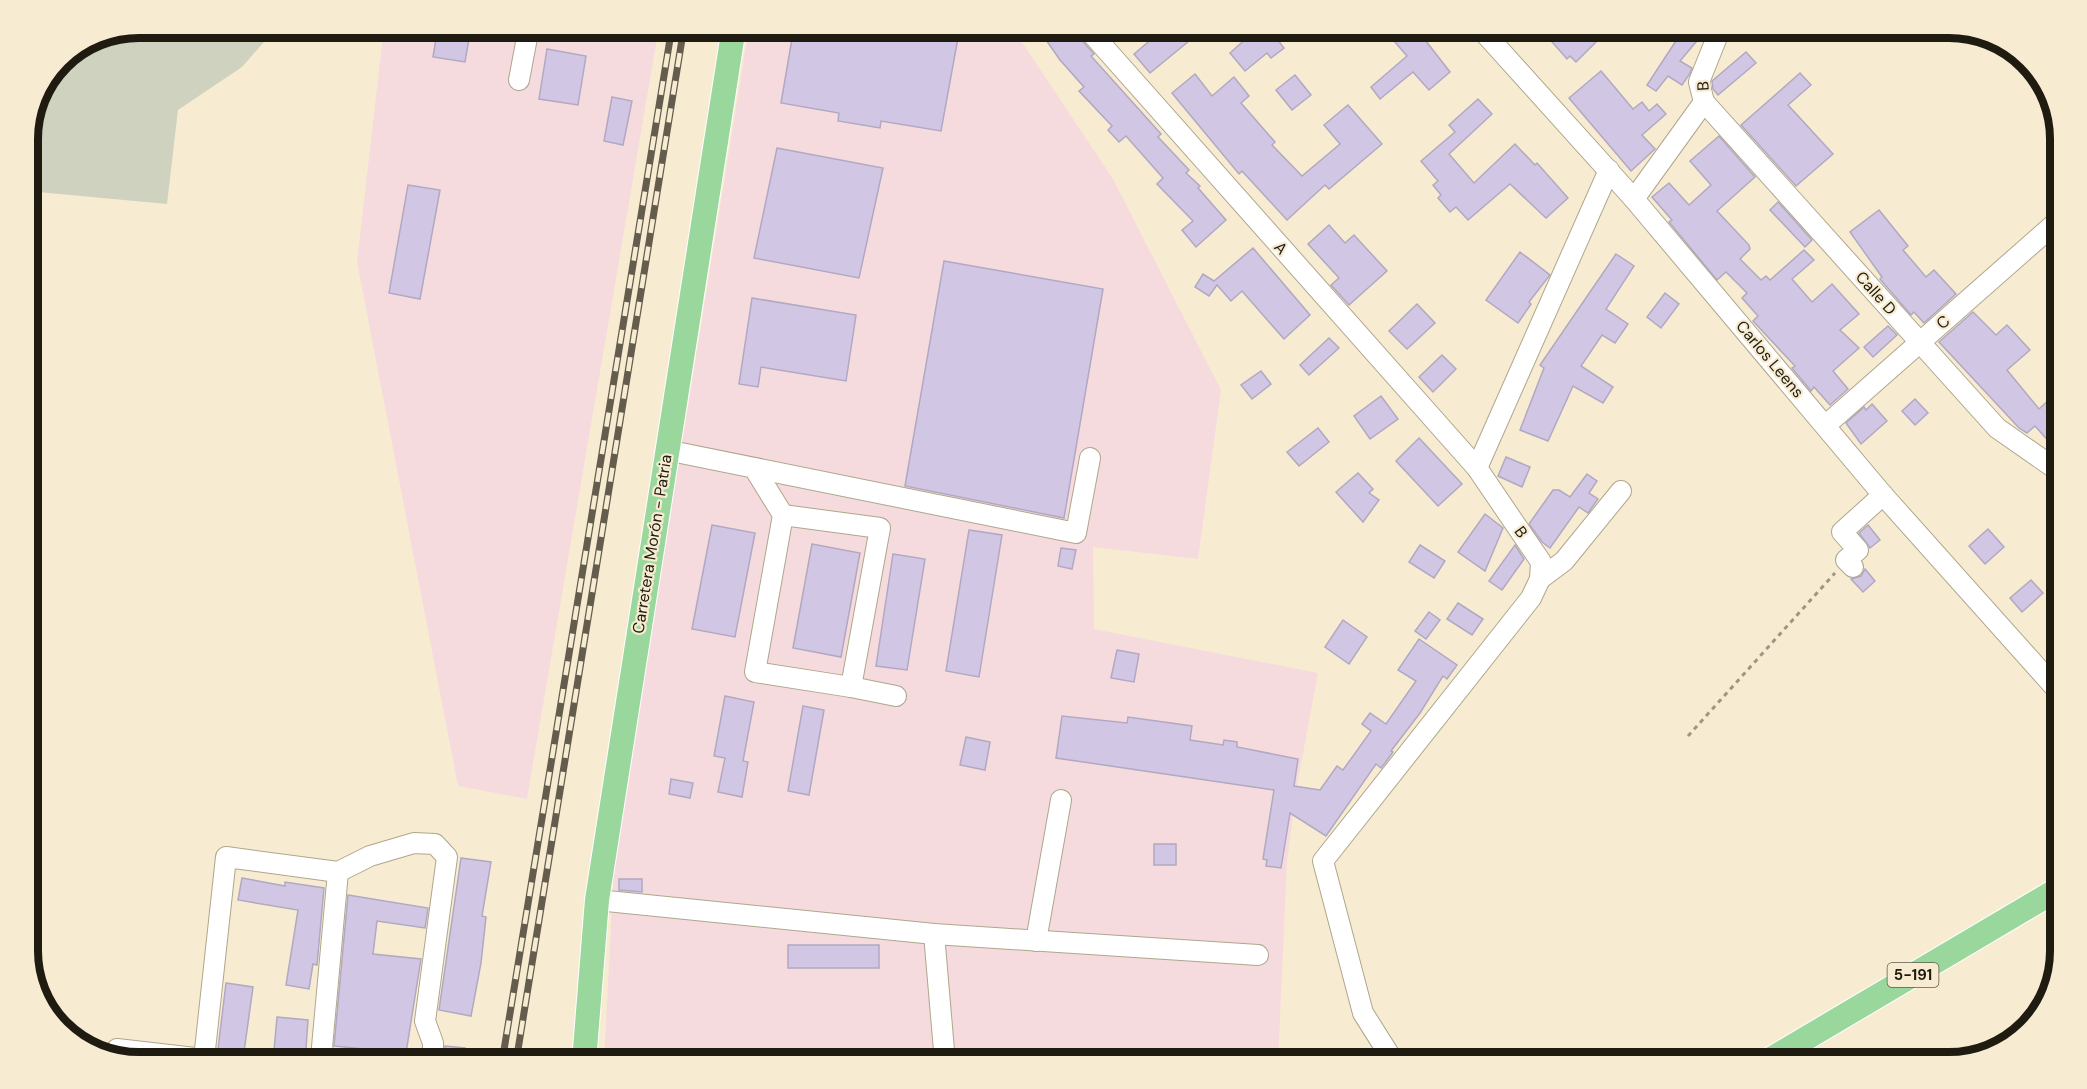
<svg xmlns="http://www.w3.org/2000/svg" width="2087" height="1089" font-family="'DM Sans',sans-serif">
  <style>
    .industrial { fill: #f6dbde }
    .green { fill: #cfd2bf }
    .building { fill: #d1c7e5; stroke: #b1a8c1; stroke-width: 1.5 }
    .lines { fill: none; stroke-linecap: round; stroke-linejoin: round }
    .minor-casing { stroke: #afa68c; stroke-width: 22 }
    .major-casing { stroke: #fff; stroke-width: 26 }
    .path { stroke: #9e9582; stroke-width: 3; stroke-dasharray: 4.5 4.5; stroke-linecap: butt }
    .minor { stroke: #fff; stroke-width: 20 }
    .major { stroke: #99d79d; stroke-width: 24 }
    .rail-casing { stroke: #645d4e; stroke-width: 7 }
    .rail { stroke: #f7ecd1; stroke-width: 4.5; stroke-dasharray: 14; stroke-linecap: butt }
    .labels { text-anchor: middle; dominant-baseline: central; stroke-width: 4.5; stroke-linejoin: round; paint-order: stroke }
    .shield { fill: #f7ecd1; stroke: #605a4b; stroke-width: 1.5 }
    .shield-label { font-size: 15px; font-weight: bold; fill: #1f1b11 }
    .street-label { font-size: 16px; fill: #1f1b11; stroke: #f7ecd1 }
    .rim { fill: none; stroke: #1f1b11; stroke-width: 8 }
  </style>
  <rect width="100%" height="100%" fill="#f7ecd1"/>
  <g class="industrial">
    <polygon points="384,27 659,27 527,799 458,786 357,262"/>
    <polygon points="749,27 1012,27 1113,179 1221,390 1198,559 1093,547 1094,629 1318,673 1297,786 1287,862 1278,1062 604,1062 614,866"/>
  </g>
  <polygon class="green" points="139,27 277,27 242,67 178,110 167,204 27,191 27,132 60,60 96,35"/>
  <g class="building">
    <polygon points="438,27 471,27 465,62 433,57"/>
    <polygon points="794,27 960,27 941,131 881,121 880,128 838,121 839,113 781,103"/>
    <polygon points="1037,27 1070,27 1094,54 1091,56 1161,134 1158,137 1189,170 1186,173 1200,186 1198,188 1226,220 1196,247 1182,230 1193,221 1157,184 1163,178 1126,136 1119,142 1108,130 1112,126 1079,91 1084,87 1060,60"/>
    <polygon points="1166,27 1206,27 1150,73 1134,54"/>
    <polygon points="1259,27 1268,27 1284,48 1271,58 1267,53 1245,71 1230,53"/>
    <polygon points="1382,27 1415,27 1450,72 1429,90 1413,72 1380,99 1371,87 1407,56"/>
    <polygon points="1539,27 1582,27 1596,42 1576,62 1570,56 1567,59"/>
    <polygon points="1685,27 1690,27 1701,36 1680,61 1692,68 1689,75 1682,85 1668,76 1656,91 1647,85"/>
    <polygon points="547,49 586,56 578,105 539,99"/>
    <polygon points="1746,52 1756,63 1718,95 1713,89 1712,81"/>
    <polygon points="1601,71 1633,109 1642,102 1649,111 1657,104 1666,114 1642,135 1655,149 1631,171 1569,98"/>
    <polygon points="1800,73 1811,85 1788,105 1833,154 1796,186 1741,125"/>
    <polygon points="1195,74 1212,96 1234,77 1249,96 1241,103 1275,142 1272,145 1302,176 1340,144 1324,125 1348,105 1382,144 1329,189 1325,185 1287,220 1242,171 1239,174 1172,93"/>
    <polygon points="1295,75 1311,95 1292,110 1276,90"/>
    <polygon points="612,97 632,101 623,145 604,141"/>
    <polygon points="1478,99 1492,114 1449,154 1474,183 1515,144 1535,165 1537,163 1568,198 1546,218 1510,184 1468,220 1456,207 1450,212 1438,198 1441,195 1433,185 1438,181 1421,161 1455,132 1449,125"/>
    <polygon points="1719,136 1755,177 1717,211 1749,245 1750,249 1740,259 1761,280 1766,276 1770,280 1804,250 1814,260 1792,279 1812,302 1832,284 1859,314 1840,330 1859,348 1833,371 1848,389 1830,405 1814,387 1811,391 1792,368 1795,366 1753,321 1758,316 1742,298 1747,293 1726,272 1717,280 1669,222 1672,220 1652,197 1669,183 1689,205 1711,185 1690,161"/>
    <polygon points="777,148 883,168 859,278 754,258"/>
    <polygon points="408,185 440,190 420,299 389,293"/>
    <polygon points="1778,202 1812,240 1805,247 1770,210"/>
    <polygon points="1879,210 1908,246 1903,250 1926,277 1934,270 1956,294 1924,323 1914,312 1911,315 1880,279 1882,277 1850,232"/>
    <polygon points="1329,225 1345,243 1354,235 1387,271 1349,305 1331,285 1339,278 1308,244"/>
    <polygon points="1253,248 1310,315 1284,339 1242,291 1231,301 1217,285 1209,296 1195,287 1203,274 1214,281"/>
    <polygon points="1520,252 1550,275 1529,302 1531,304 1518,323 1486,300"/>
    <polygon points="1616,254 1634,266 1606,309 1628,324 1615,343 1602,335 1581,366 1613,387 1603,403 1573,386 1548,441 1520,430 1544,368 1540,365"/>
    <polygon points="944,261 1103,289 1064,518 905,486"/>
    <polygon points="1665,293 1679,304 1661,328 1647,317"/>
    <polygon points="752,298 856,315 846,381 761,367 758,387 739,384"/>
    <polygon points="1417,304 1435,323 1407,349 1389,331"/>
    <polygon points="1973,312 1996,335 2007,325 2030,350 2007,370 2039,409 2053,396 2060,403 2060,454 2035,426 2027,433 2019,428 1939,342"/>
    <polygon points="1888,326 1897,335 1873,357 1864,347"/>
    <polygon points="1329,338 1339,348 1309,375 1300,365"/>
    <polygon points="1442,355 1456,369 1433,392 1419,377"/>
    <polygon points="1261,371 1271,384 1252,399 1241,385"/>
    <polygon points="1381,396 1398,419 1370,439 1354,416"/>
    <polygon points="1915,399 1928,413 1915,425 1902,411"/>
    <polygon points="1872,404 1887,421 1861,444 1846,423 1864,407 1866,410"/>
    <polygon points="1318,428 1329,442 1299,466 1287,452"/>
    <polygon points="1419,438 1462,484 1438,506 1396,461"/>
    <polygon points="1506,457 1530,467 1522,487 1498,476"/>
    <polygon points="1358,473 1373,489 1369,493 1379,500 1363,522 1336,492"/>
    <polygon points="1587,474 1597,481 1589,493 1598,499 1588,513 1579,507 1550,548 1542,542 1529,524 1553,490 1559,490 1570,497"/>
    <polygon points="1485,514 1503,528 1485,571 1458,552"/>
    <polygon points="712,525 755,533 735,637 692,629"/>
    <polygon points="1868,525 1880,540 1870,548 1859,533"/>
    <polygon points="1988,529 2004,547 1985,564 1969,546"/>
    <polygon points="969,530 1002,535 979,677 946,671"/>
    <polygon points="812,544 860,553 841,657 793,648"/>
    <polygon points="1420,545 1445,561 1434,578 1409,562"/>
    <polygon points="1515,545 1524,559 1502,590 1489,581"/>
    <polygon points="1061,548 1076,550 1072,569 1058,566"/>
    <polygon points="893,554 925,559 907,670 876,666"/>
    <polygon points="1865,569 1875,581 1863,592 1851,579 1861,576"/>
    <polygon points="2031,580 2043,593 2022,612 2010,598"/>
    <polygon points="1458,603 1483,619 1472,635 1447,619"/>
    <polygon points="1429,612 1440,620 1426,639 1415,631"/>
    <polygon points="1343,620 1367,637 1349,664 1325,647"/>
    <polygon points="1419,639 1457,665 1447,679 1443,676 1420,713 1391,751 1393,752 1385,763 1381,768 1376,764 1326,836 1290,813 1281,868 1266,866 1267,860 1263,859 1274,790 1056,758 1062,716 1127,723 1128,717 1192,726 1190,740 1223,745 1224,740 1237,742 1237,747 1298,759 1294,786 1320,790 1337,766 1343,770 1371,731 1362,724 1370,713 1386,724 1416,681 1398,670"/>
    <polygon points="1117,650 1139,654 1134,682 1111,678"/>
    <polygon points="725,696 754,702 743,761 748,762 742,797 718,792 725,758 714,756"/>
    <polygon points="803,706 824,710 809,795 788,791"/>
    <polygon points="966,737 990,742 985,770 960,765"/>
    <polygon points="671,779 693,783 690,798 669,794"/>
    <rect x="1154" y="844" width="22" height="21"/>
    <polygon points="461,858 491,862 482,916 486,917 481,963 471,1016 439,1010"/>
    <polygon points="242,878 285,886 285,882 324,888 317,965 313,964 309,989 286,985 298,910 238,900"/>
    <polygon points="619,879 642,879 642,892 619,890"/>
    <polygon points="348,895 428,908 425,928 377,921 373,954 421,959 406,1053 334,1046"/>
    <rect x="788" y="945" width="91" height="23"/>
    <polygon points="226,983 253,987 243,1059 237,1052 218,1049"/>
    <polygon points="277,1017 308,1020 305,1062 273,1062"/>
    <polygon points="445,1046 465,1048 464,1062 445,1062"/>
  </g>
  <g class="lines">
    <g class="minor-casing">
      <g id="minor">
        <polyline points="1086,27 1477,468 1541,562 1540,579 1531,598 1323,861 1363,1013 1394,1062"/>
        <polyline points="1479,27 1634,199 1883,495 2060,693"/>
        <polyline points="1721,27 1699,82 1704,102 1997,428 2060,472"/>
        <polyline points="519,80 529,27"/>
        <polyline points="1634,199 1704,102"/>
        <polyline points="1826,425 2060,219"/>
        <polyline points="666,450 1076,533 1090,458"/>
        <polyline points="754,468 783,515 755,672 851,687 880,528 783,515"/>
        <polyline points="1477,468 1609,170"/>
        <polyline points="1853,567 1846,560 1858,550 1842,532 1883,495"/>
        <polyline points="1540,579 1564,561 1621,491"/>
        <polyline points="851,687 896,696"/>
        <polyline points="597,900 934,934 1258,955"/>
        <polyline points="934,934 945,1062"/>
        <polyline points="1036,941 1061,800"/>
        <polyline points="117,1049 230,1062"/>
        <polyline points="204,1059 226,857 338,872 370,856 414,843 435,844 447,857 425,1021 433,1043 433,1062"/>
        <polyline points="326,1062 322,1047 338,872"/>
      </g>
    </g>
    <g class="major-casing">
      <g id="major">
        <polyline points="584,1062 597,900 734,27"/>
        <polyline points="1766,1062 2060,888"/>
      </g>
    </g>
    <polyline class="path" points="1688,736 1835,573"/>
    <use href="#minor" class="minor"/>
    <use href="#major" class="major"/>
    <g class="rail-casing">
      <g id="rail">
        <polyline points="502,1062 672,27"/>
        <polyline points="516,1062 684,27"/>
      </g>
    </g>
    <use href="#rail" class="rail"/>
  </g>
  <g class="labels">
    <rect class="shield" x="1887.5" y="963" width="51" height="24" rx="4.5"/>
    <g class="shield-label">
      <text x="1913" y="975">5-191</text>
    </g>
    <g class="street-label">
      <text transform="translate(1703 86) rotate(-93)">B</text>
      <text transform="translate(1281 248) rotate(48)">A</text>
      <text transform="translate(1876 293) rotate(48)">Calle D</text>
      <text transform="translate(1943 322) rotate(-41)">C</text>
      <text transform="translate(1770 359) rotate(50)">Carlos Leens</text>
      <text transform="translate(1521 532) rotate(54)">B</text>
      <text transform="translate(652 544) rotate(-81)">Carretera Morón - Patria</text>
    </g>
  </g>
  <path d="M0 0H2087V1089H0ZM139 38H1949A101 101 0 0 1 2050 139V951A101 101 0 0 1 1949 1052H139A101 101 0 0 1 38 951V139A101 101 0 0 1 139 38Z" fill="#f7ecd1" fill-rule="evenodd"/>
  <path class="rim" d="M139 38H1949A101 101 0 0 1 2050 139V951A101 101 0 0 1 1949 1052H139A101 101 0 0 1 38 951V139A101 101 0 0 1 139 38Z"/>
</svg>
